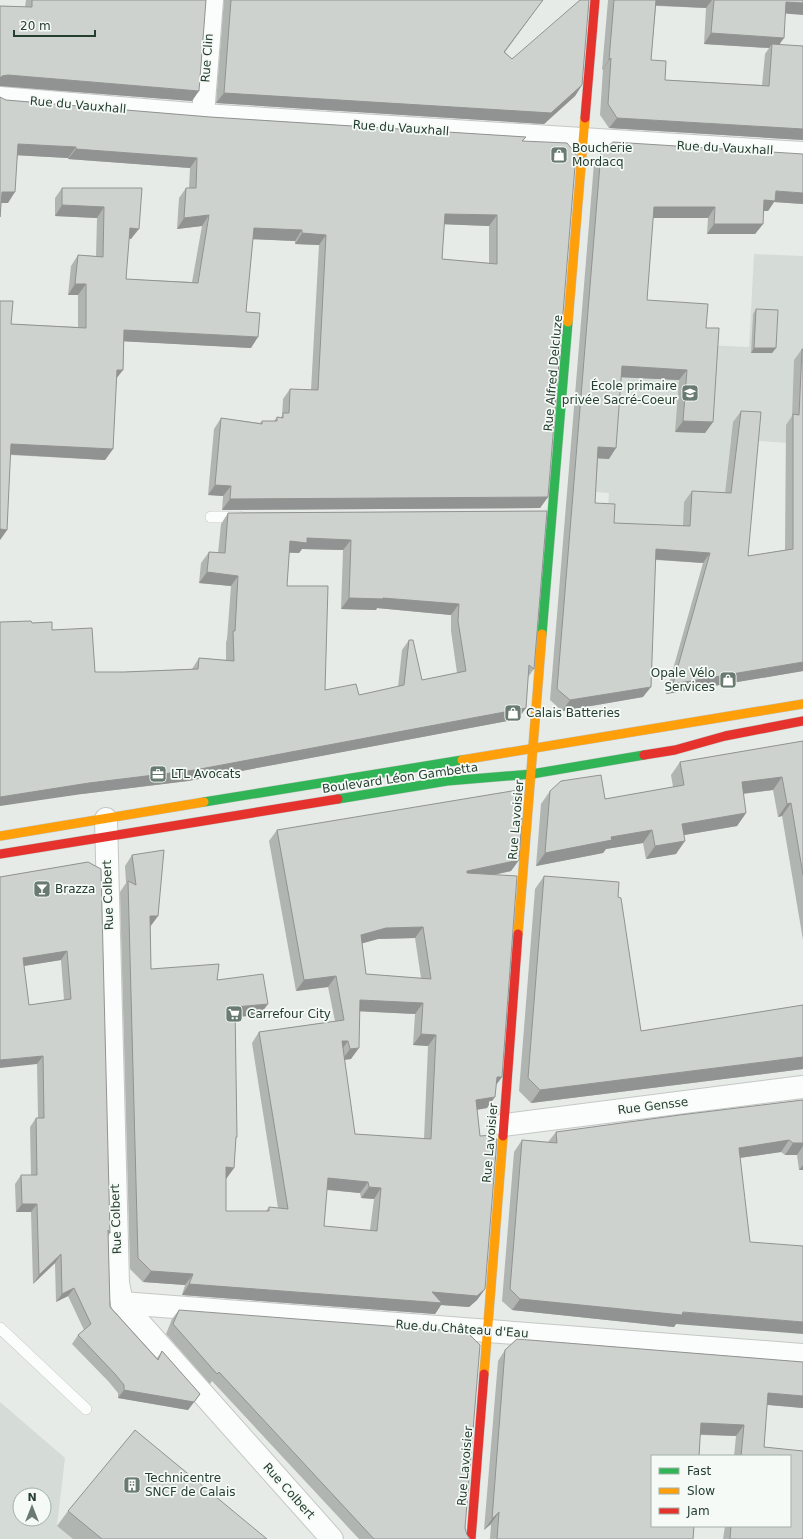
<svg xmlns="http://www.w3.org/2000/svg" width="803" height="1539" font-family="'DejaVu Sans',sans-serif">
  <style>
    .built { fill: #d5dcd7; fill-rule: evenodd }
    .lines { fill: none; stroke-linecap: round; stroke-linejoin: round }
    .lane-casing { stroke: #c4c8c5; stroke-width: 12 }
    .street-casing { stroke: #c4c8c5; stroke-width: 24 }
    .fast-casing { stroke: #c1c7c3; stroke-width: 10 }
    .slow-casing { stroke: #c1c7c3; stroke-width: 10 }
    .jam-casing { stroke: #c1c7c3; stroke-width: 10 }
    .lane { stroke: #fbfcfc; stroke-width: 11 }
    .street { stroke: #fbfcfc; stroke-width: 22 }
    .fast { stroke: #30b455; stroke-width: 9 }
    .slow { stroke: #ff9f0a; stroke-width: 9 }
    .jam { stroke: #e5322d; stroke-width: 9 }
    .wall { fill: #b1b5b2; fill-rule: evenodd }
    .shaded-wall { fill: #909391 }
    .building { fill: #ced2cf; stroke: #909391; fill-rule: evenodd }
    .labels { text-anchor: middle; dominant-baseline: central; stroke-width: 3.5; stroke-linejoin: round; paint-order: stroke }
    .street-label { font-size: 12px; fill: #253e30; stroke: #f5faf6 }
    .poi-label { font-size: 12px; fill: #253e30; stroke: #f5faf6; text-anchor: start }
  </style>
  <rect width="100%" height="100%" fill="#e7ebe8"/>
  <g class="built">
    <polygon points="754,254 803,256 803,444 731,439 720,538 606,534 609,493 568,490 581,339 749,347"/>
    <path d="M 0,1402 L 65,1458 L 57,1526 L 73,1539 L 0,1539 ZM 20,1495 L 44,1495 L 44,1519 L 20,1519 Z"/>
  </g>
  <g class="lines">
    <g class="lane-casing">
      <g id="lane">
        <polyline points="211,517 240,517"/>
        <polyline points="0,1328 86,1409"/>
      </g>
    </g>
    <g class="street-casing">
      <g id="street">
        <polyline points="0,98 203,115 803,153"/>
        <polyline points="203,115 212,0"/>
        <polyline points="106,819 118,1283 122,1303 332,1539"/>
        <polyline points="504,1125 803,1087"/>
        <polyline points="122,1303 803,1355"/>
      </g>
    </g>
    <g class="fast-casing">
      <g id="fast">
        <polyline points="542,634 568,322"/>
        <polyline points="338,799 447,781 532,774 644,755"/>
        <polyline points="204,802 462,760"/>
      </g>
    </g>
    <g class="slow-casing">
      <g id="slow">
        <polyline points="568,322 585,118"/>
        <polyline points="462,760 803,704"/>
        <polyline points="0,836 204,802"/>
        <polyline points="518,934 542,634"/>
        <polyline points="484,1374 503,1136"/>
      </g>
    </g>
    <g class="jam-casing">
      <g id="jam">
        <polyline points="585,118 595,0"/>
        <polyline points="644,755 675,750 725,736 803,721"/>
        <polyline points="0,854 338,799"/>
        <polyline points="503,1136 518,934"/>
        <polyline points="471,1539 484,1374"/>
      </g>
    </g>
    <use href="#lane" class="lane"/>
    <use href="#street" class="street"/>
    <use href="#fast" class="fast"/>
    <use href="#slow" class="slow"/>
    <use href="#jam" class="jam"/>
  </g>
  <g class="wall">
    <polygon points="26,0 206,0 192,101 0,86 0,6 25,7"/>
    <polygon points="224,0 543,0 505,52 512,59 582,85 575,96 544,124 216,103"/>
    <path d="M 608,0 L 803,0 L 786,13 L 780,44 L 803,140 L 609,128 L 600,115 L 603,69 L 602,70 ZM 656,6 L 706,8 L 704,44 L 769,48 L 765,54 L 762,85 L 665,80 L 651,60 Z"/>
    <path d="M 6,100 L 210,117 L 526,137 L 523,141 L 548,497 L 540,508 L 222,510 L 223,496 L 208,495 L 214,429 L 221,418 L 260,423 L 262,421 L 274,421 L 277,417 L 280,418 L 282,416 L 283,399 L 290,389 L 311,390 L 319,245 L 295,244 L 295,241 L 253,239 L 246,312 L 251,348 L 124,341 L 123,370 L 116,379 L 113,449 L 105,460 L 10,455 L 7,530 L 0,540 L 0,301 L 11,324 L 78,327 L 78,295 L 68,295 L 71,266 L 78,255 L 96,256 L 97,218 L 55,216 L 55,198 L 62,188 L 142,188 L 131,239 L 129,239 L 126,279 L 192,282 L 202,226 L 177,229 L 179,198 L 186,188 L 189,188 L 190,168 L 68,159 L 68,158 L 18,155 L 8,203 ZM 444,224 L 489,226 L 489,263 L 442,259 Z"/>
    <polygon points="601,152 803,204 774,202 768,211 763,211 763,224 755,234 707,234 708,218 653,218 647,300 706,328 713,422 705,433 675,432 679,380 621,377 609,459 598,458 595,503 614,523 683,526 684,502 692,491 725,493 733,422 741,411 748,556 785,550 786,425 792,416 794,360 802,349 803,671 666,694 703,563 656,560 643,697 562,711 550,700 594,163"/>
    <polygon points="756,309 776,348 772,353 751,353 753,314"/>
    <path d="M 547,511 L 534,669 L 528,677 L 518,719 L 188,781 L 82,794 L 32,623 L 52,630 L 95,672 L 124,672 L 192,669 L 199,658 L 226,660 L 226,642 L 227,639 L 231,586 L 199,583 L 201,563 L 209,552 L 218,553 L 221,524 L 228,513 ZM 302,549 L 343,550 L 341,609 L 376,610 L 377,608 L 451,615 L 451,631 L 457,673 L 422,680 L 409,640 L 402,650 L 398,687 L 359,695 L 325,690 L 287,586 L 289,553 L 299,553 Z"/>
    <polygon points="803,741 803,940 782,816 778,817 773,790 743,794 746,813 737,826 684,835 676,854 646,859 643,843 606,849 603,853 536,866 541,804 550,791 605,799 673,787 671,775 680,762"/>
    <path d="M 515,824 L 519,860 L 511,871 L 494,875 L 496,1085 L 487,1108 L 477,1110 L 485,1289 L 477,1300 L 469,1307 L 441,1305 L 435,1314 L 182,1295 L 185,1285 L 143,1282 L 130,1269 L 120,892 L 126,883 L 125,866 L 132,855 L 158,916 L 150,926 L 151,969 L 217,980 L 260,1015 L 235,1017 L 237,1137 L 236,1139 L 234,1168 L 226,1179 L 226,1211 L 266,1211 L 269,1207 L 278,1208 L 252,1043 L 259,1032 L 335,1021 L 328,987 L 296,991 L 269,841 L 277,830 ZM 415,938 L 421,978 L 366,974 L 362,943 L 378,939 ZM 360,1011 L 415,1014 L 413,1045 L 428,1046 L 424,1139 L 355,1134 L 344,1060 L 351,1059 ZM 327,1190 L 360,1193 L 361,1198 L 374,1199 L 370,1230 L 324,1226 Z"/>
    <path d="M 88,862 L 110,1233 L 108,1237 L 110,1307 L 157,1358 L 162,1351 L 200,1394 L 188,1410 L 118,1398 L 118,1393 L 109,1382 L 72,1344 L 78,1335 L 84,1330 L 68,1296 L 56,1302 L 55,1263 L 33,1284 L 31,1212 L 16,1212 L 15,1184 L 21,1175 L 31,1175 L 30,1127 L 36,1118 L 38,1118 L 37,1064 L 0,877 ZM 61,960 L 64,1000 L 29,1005 L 24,966 Z"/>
    <polygon points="544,876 618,897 641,1031 803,1005 803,1069 531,1103 519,1091 535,889"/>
    <polygon points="803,1100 803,1170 799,1170 797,1155 785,1155 781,1152 740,1158 676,1324 674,1327 512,1310 502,1301 514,1152 522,1140 548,1142 556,1132"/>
    <polygon points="179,1310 465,1528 467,1535 470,1539 359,1539 212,1381 210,1384 166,1334 172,1319"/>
    <polygon points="517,1339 803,1362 803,1408 767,1405 764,1447 803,1451 803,1539 723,1539 725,1526 790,1526 790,1456 734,1456 736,1436 700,1435 699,1456 652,1456 652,1526 694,1526 693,1539 490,1539 491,1524 484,1530 498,1361 505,1350"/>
    <polygon points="68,1511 267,1539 73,1539 57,1526"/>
  </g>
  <g class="shaded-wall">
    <polygon points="543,0 497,62 504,52"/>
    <polygon points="653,0 712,0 706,8 649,5"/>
    <polygon points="786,2 803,3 803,15 779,13"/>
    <polygon points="711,33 784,38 776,49 772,44 769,48 704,44"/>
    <polygon points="611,58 603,69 602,70 609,60"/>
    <polygon points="8,75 199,91 192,101 0,86 0,78 2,76"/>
    <polygon points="582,85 575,96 544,124 216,103 224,93"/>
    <polygon points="617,118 803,129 803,140 609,128"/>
    <polygon points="18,144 76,147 68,158 11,155"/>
    <polygon points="76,149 197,158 190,168 68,159"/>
    <polygon points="776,191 803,193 803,204 774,202 768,211 756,211 764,200"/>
    <polygon points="2,192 15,192 8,203 0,203"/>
    <polygon points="62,205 104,207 97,218 55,216"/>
    <polygon points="654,207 715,207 708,218 646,218"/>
    <polygon points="445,214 497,215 489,226 437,224"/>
    <polygon points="209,215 202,226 177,229 184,218"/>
    <polygon points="714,224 763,224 755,234 707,234"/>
    <polygon points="130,228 139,229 131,239 122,239"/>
    <polygon points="254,228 302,230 295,241 246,239"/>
    <polygon points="302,233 326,235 319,245 295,244"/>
    <polygon points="75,284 86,284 78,295 68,295"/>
    <polygon points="124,330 258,337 251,348 117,341"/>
    <polygon points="754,348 776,348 772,353 751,353"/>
    <polygon points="622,366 687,370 679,380 615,377"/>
    <polygon points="117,370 123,370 115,380"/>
    <polygon points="683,421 713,422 705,433 675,432"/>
    <polygon points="11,444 113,449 105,460 3,454"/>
    <polygon points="598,447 616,448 609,459 591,458"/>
    <polygon points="215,485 231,486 223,496 208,495"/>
    <polygon points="548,497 540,508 222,510 230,499"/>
    <polygon points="0,529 7,530 0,540"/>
    <polygon points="307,538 351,540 343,550 302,549 299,553 283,552 290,541"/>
    <polygon points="656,549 710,553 703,563 649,559"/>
    <polygon points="207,572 238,576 231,586 199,583"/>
    <polygon points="349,598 383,598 459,604 451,615 377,608 376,610 341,609"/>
    <polygon points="803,662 803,671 666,694 673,684"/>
    <polygon points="651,687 643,697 562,711 570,700"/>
    <polygon points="526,708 518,719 188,781 82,794 0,806 0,797"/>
    <polygon points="782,777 773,790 732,795 742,782"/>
    <polygon points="791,803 782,816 778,817 787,804"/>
    <polygon points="746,813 737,826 673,837 682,824"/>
    <polygon points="652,830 643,843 606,849 603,853 536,866 545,853 611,837"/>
    <polygon points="685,841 676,854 646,859 655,846"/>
    <polygon points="519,860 511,871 459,882 467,871"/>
    <polygon points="150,916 158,916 150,927"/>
    <polygon points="423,927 415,938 378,939 353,946 361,935 386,928"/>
    <polygon points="67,951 61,960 17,967 23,958"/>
    <polygon points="336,976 328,987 296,991 304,980"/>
    <polygon points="360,1000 423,1003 415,1014 353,1011"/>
    <polygon points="268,1004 260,1015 227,1018 235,1007"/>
    <polygon points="421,1034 436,1035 428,1046 413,1045"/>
    <polygon points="342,1041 348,1041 340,1052"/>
    <polygon points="359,1048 351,1059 342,1060 350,1049"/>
    <polygon points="43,1056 37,1064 0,1068 0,1060"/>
    <polygon points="803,1057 803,1069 531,1103 540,1090"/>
    <polygon points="497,1077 502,1077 494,1088"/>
    <polygon points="495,1097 487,1108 468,1111 476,1100"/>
    <polygon points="789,1140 781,1152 731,1159 739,1148"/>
    <polygon points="793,1143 803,1143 803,1146 797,1155 785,1155"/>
    <polygon points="803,1165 803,1170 799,1170"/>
    <polygon points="226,1167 234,1168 226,1179"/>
    <polygon points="328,1178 368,1182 360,1193 320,1189"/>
    <polygon points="369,1187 381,1188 374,1199 361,1198"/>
    <polygon points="22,1204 37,1204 31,1212 16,1212"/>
    <polygon points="61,1254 55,1263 33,1284 39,1275"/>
    <polygon points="151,1271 193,1274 185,1285 143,1282"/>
    <polygon points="189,1284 432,1292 485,1289 477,1300 469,1307 441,1305 435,1314 182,1295"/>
    <polygon points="74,1288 68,1296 56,1302 62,1294"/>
    <polygon points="520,1299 803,1322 803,1334 676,1324 674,1327 512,1310"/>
    <polygon points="124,1390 200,1394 188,1410 118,1398"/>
    <polygon points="768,1393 803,1396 803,1408 760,1404"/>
    <polygon points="701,1423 744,1425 736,1436 693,1434"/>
    <polygon points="499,1512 491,1524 484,1530 492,1519"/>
  </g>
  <g class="building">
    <polygon points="32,0 206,0 199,91 8,75 2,76 0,78 0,6 32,7"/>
    <polygon points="231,0 543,0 504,52 512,59 580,0 589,0 582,85 551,113 224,93"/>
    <polygon points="614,0 656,0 651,60 666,61 665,80 769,86 772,44 803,46 803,129 617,118 608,104 611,58 609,60"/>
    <polygon points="714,0 803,0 803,3 786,2 784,38 711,33"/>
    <path d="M 0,97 L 6,100 L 210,117 L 526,137 L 522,141 L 567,143 L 576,154 L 548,497 L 230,499 L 231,486 L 215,485 L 221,418 L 262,424 L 262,421 L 277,421 L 277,417 L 283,418 L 283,413 L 289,413 L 290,389 L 318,390 L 326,235 L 302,233 L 302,230 L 254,228 L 246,312 L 260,313 L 258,337 L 124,330 L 123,370 L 117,370 L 113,449 L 11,444 L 7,530 L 0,529 L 0,301 L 13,301 L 11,324 L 86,328 L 86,284 L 75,284 L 78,255 L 103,257 L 104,207 L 62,205 L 62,188 L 142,188 L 139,229 L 130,228 L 126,279 L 198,283 L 209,215 L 184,218 L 186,188 L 196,188 L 197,158 L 76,149 L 76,147 L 18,144 L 15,192 L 2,192 L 0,217 ZM 445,214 L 497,215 L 497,264 L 442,259 Z"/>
    <polygon points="613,142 803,154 803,193 776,191 775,201 764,200 763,224 714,224 715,207 654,207 647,300 708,304 706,328 719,328 713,422 683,421 687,370 622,366 616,448 598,447 595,503 615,504 614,523 690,526 692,491 731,493 741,411 761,412 748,556 793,549 793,414 799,415 802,349 803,349 803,662 673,684 710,553 656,549 651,687 570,700 557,689 601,152"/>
    <polygon points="756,309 778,310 776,348 754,348"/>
    <path d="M 547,511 L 534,669 L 529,665 L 526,708 L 195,770 L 89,783 L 0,797 L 0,622 L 31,621 L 32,623 L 52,622 L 52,630 L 92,628 L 95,672 L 124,672 L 198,669 L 199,658 L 234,661 L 233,631 L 235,631 L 238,576 L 207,572 L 209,552 L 225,553 L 228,513 ZM 307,538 L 351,540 L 349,598 L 383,599 L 383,598 L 459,604 L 458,621 L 466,671 L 422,680 L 413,640 L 409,640 L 404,685 L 359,695 L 356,684 L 325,690 L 328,586 L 287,586 L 290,541 L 307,543 Z"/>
    <polygon points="803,741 803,875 791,803 787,804 782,777 742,782 746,813 682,824 685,841 655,846 652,830 611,837 612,840 545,853 550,791 561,781 601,775 605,799 684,785 680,762"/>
    <path d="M 518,790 L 515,824 L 522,818 L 519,860 L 467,871 L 467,873 L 517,876 L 502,1077 L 497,1077 L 495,1097 L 476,1100 L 480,1136 L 493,1135 L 493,1139 L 497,1139 L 485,1289 L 477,1296 L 432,1292 L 442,1303 L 189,1284 L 193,1274 L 151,1271 L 138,1258 L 128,881 L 136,885 L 132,855 L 164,850 L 158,916 L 150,916 L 151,969 L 219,964 L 217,980 L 263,974 L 268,1004 L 235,1007 L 237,1137 L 236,1137 L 234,1168 L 226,1167 L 226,1211 L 269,1211 L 269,1207 L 288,1209 L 259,1032 L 344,1020 L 336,976 L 304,980 L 277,830 ZM 423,927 L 431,979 L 366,974 L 361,935 L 386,928 ZM 360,1000 L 423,1003 L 421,1034 L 436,1035 L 431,1139 L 355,1134 L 342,1041 L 348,1041 L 350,1049 L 359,1048 ZM 328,1178 L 368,1182 L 369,1187 L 381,1188 L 377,1231 L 324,1226 Z"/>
    <path d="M 88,862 L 101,869 L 110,1233 L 108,1230 L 110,1307 L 158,1360 L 162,1351 L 200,1394 L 194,1402 L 124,1390 L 124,1385 L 115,1374 L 78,1335 L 91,1324 L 74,1288 L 62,1294 L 61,1254 L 39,1275 L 37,1204 L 22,1204 L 21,1175 L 37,1175 L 36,1118 L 44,1118 L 43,1056 L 0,1060 L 0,877 ZM 67,951 L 71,999 L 29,1005 L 23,958 Z"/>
    <polygon points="544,876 619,882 618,897 621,898 641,1031 803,1005 803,1057 540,1090 528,1078"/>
    <polygon points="803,1100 803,1143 793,1143 789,1140 739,1148 750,1242 803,1246 803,1322 683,1312 682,1315 520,1299 510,1289 522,1140 557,1143 556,1132 680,1115"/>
    <polygon points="179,1310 467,1332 480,1345 465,1528 467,1535 470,1539 374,1539 219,1372 217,1374 173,1324"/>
    <polygon points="517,1339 803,1362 803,1396 768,1393 764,1447 803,1451 803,1539 730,1539 731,1526 790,1526 790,1456 741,1456 744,1425 701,1423 699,1456 652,1456 652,1526 694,1526 693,1539 497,1539 499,1512 492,1519 505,1350"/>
    <polygon points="135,1430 267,1539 102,1539 68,1511"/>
  </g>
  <defs>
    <g id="shop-square" transform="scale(0.9)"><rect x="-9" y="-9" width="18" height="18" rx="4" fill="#697b70" stroke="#f5faf6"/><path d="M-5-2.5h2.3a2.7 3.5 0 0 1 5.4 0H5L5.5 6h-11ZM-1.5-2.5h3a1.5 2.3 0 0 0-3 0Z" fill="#fff"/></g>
    <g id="school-square" transform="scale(0.9)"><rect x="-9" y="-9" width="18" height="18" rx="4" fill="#697b70" stroke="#f5faf6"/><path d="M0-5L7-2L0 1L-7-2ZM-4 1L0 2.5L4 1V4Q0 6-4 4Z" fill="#fff"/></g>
    <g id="office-square" transform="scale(0.9)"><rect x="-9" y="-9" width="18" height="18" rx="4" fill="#697b70" stroke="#f5faf6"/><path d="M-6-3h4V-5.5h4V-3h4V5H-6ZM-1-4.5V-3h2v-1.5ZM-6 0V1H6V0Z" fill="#fff"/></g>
    <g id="bar-square" transform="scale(0.9)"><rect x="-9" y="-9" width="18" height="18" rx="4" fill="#697b70" stroke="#f5faf6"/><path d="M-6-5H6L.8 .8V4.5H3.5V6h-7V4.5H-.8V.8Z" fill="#fff"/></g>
    <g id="supermarket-square" transform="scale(0.9)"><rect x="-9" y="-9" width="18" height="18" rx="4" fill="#697b70" stroke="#f5faf6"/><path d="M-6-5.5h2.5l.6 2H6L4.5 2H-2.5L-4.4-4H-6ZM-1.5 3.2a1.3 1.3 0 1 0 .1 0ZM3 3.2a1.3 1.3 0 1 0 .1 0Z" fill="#fff"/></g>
    <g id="building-square" transform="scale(0.9)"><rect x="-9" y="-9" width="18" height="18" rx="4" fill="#697b70" stroke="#f5faf6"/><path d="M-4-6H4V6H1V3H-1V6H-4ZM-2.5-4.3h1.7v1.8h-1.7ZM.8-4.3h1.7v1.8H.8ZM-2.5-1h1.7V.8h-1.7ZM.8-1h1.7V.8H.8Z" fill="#fff"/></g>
  </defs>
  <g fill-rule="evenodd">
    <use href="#shop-square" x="559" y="155"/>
    <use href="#school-square" x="690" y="393"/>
    <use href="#shop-square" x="728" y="680"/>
    <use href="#shop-square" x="513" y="713"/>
    <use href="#office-square" x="158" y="774"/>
    <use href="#bar-square" x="42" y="889"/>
    <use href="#supermarket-square" x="234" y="1014"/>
    <use href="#building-square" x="132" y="1485"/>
  </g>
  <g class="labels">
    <g class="street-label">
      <text transform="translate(207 58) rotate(-86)">Rue Clin</text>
      <text transform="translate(78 105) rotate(5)">Rue du Vauxhall</text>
      <text transform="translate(401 128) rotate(4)">Rue du Vauxhall</text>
      <text transform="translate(725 148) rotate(3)">Rue du Vauxhall</text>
      <text transform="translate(553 373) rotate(-85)">Rue Alfred Delcluze</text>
      <text transform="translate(400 778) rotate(-8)">Boulevard Léon Gambetta</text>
      <text transform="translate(516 820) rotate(-85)">Rue Lavoisier</text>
      <text transform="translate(108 895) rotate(-92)">Rue Colbert</text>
      <text transform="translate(653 1106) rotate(-7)">Rue Gensse</text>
      <text transform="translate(490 1143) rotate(-85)">Rue Lavoisier</text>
      <text transform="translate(116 1219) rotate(-92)">Rue Colbert</text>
      <text transform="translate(462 1329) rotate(4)">Rue du Château d'Eau</text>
      <text transform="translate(465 1466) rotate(-85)">Rue Lavoisier</text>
      <text transform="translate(289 1491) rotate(48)">Rue Colbert</text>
    </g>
    <g class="poi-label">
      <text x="572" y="148">Boucherie<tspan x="572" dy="14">Mordacq</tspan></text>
      <text x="677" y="386" text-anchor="end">École primaire<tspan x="677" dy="14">privée Sacré-Coeur</tspan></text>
      <text x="715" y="673" text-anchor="end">Opale Vélo<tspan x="715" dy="14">Services</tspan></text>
      <text x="526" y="713">Calais Batteries</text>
      <text x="171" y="774">LTL Avocats</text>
      <text x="55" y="889">Brazza</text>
      <text x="247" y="1014">Carrefour City</text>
      <text x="145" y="1478">Technicentre<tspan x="145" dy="14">SNCF de Calais</tspan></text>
    </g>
  </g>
  <rect x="651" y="1455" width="140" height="72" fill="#f5faf6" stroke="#a2afa7"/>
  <rect x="659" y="1468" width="20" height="6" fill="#30b455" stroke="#a2afa7"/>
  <text x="687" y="1475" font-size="12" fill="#253e30">Fast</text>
  <rect x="659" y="1488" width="20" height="6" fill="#ff9f0a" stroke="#a2afa7"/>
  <text x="687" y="1495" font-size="12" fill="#253e30">Slow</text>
  <rect x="659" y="1508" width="20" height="6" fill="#e5322d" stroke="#a2afa7"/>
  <text x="687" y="1515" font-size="12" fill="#253e30">Jam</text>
  <g transform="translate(32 1507)"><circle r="19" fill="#f5faf6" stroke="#a2afa7"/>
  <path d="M0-3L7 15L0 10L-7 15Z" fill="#697b70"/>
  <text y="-6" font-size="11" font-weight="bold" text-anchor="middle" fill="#253e30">N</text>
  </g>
  <path d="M14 30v6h81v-6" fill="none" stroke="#253e30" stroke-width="2"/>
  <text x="20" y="30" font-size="12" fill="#253e30" stroke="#f5faf6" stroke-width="3" paint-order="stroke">20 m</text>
</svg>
